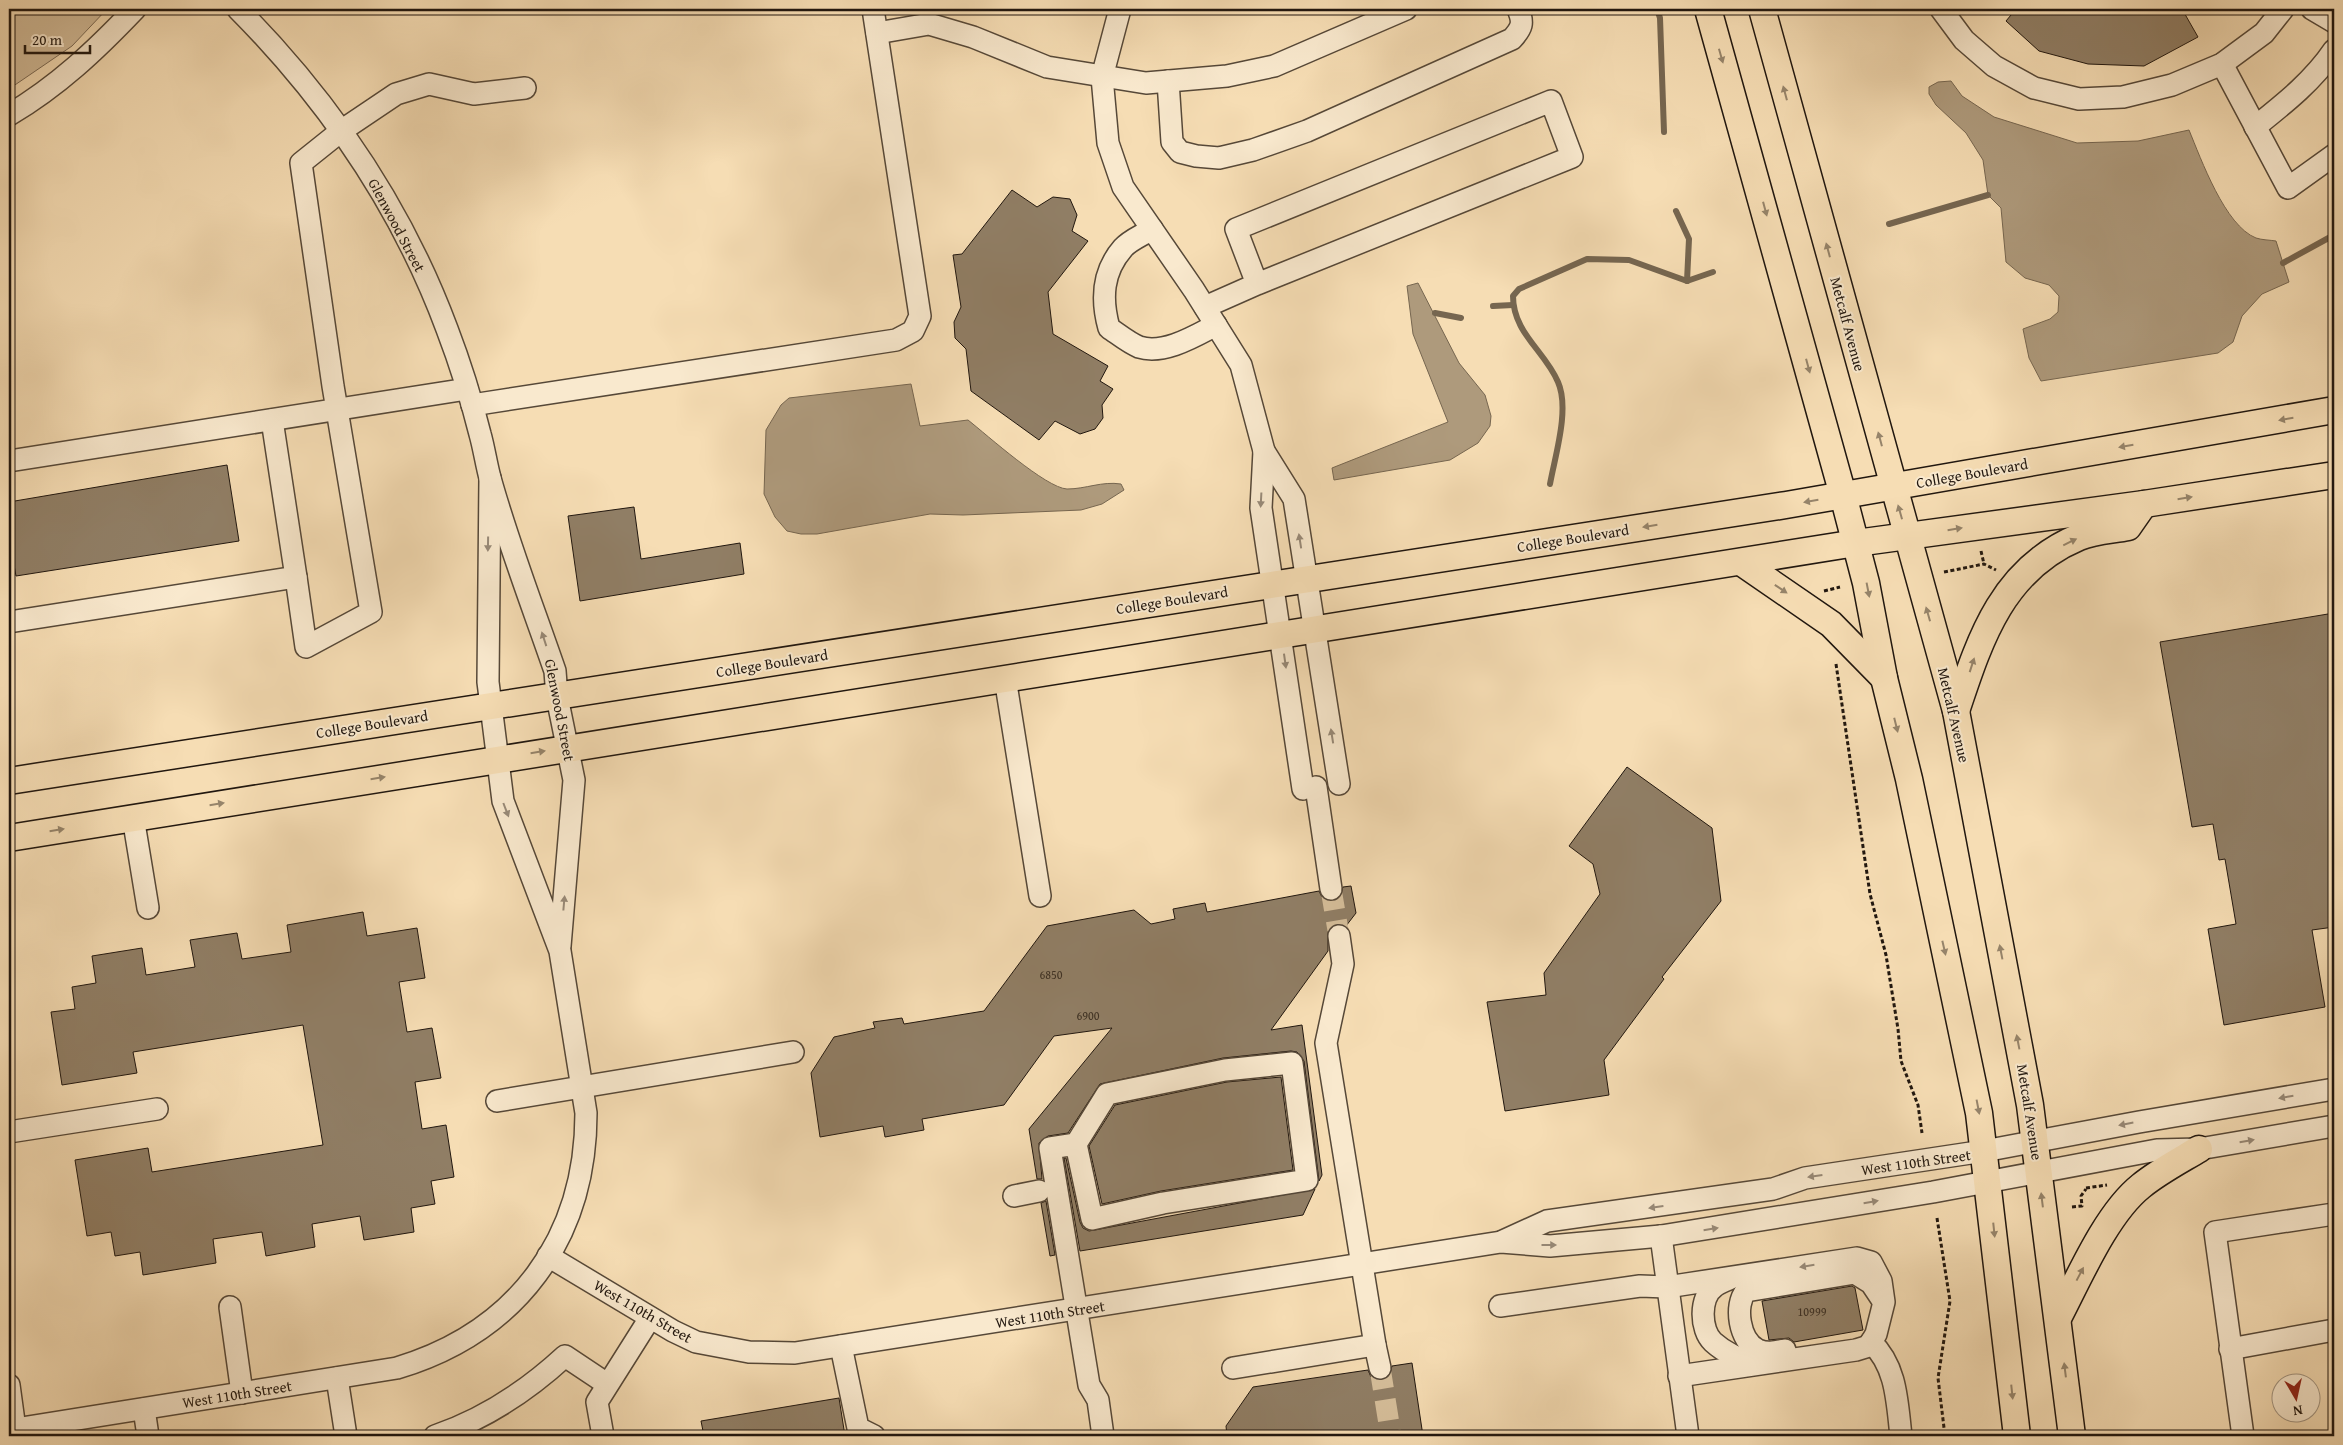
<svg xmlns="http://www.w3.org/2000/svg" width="2343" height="1445" font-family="'Gentium Book Plus',serif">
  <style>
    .green { fill: #d2bb98; stroke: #7a6954 }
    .water { fill: #ae9a7c; stroke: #766650 }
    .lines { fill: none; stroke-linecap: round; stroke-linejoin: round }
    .stream { stroke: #766650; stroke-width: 6 }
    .building { fill: #907e65; stroke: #21170f }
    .minor-tunnel { stroke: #d6bf9b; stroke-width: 21; stroke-dasharray: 21 11; stroke-linecap: butt }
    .minor-casing { stroke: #564838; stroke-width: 24 }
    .major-casing { stroke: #21170f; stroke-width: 29 }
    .path { stroke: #21170f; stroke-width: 3; stroke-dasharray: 4 2.5; stroke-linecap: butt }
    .minor { stroke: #f9e9ce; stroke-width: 21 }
    .major { stroke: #f6ddb4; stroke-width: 26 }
    .oneway { fill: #96846a }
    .oneway2 { fill: #988a78 }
    .labels { text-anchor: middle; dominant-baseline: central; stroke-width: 4; stroke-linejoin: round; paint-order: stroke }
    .number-label { font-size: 12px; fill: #3d3124 }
    .street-label { font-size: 15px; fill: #21170f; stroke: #f9e9ce }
  </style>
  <rect width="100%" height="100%" fill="#f6ddb4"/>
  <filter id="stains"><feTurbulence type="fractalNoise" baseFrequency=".004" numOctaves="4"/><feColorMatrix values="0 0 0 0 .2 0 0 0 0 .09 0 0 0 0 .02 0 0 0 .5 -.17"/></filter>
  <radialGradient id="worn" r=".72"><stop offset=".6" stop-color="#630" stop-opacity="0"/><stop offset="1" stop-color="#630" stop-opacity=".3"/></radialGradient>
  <polygon class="green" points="9,9 107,9 72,46 9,89"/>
  <g class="water">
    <path d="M 1951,81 L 1962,96 L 1994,117 L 2077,143 L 2138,141 L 2189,130 C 2201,159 2225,226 2256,238 C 2262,240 2270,240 2276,241 L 2289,282 L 2262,294 L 2242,316 L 2233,342 L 2218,353 L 2041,381 L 2029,358 L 2023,329 L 2050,319 L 2058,312 L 2059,296 L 2049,285 L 2025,278 L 2006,262 L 2001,208 L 1988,195 L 1983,160 L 1966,133 L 1936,105 L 1929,94 L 1929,87 L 1938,82 Z"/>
    <polygon points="1418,283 1459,363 1485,395 1491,416 1490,426 1478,443 1450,460 1334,480 1332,468 1448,422 1413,334 1407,286"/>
    <path d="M 911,384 L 920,426 L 968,420 C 987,435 1046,488 1067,489 C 1086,489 1102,481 1121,484 L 1124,490 L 1102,504 L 1081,510 L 963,515 L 930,514 L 817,534 L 801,534 L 787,531 L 775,517 L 764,494 L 766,430 L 781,405 L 789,398 Z"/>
  </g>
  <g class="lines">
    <g class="stream">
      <polyline points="1657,9 1660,18 1664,132"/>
      <polyline points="1676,211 1689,239 1687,281"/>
      <polyline points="1889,224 1988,195"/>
      <polyline points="2283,263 2334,235"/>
      <polyline points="1493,306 1513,305"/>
      <polyline points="1435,313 1461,318"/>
      <path d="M 1550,484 C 1555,456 1570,409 1558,382 C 1545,351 1513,333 1513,296 L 1519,289 L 1587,259 L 1629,260 L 1687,281 L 1713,272"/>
    </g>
  </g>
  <g class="building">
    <polygon points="2016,9 2182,9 2198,37 2144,66 2088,64 2039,51 2006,21"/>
    <polygon points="1012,190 1037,207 1053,197 1070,199 1077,215 1072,231 1088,241 1048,292 1053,334 1108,366 1100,381 1113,389 1102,405 1103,418 1095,429 1080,434 1055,421 1039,440 971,391 966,349 955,338 954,322 961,307 953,255 962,254"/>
    <polygon points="227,465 239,541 16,576 9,538 9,502"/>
    <polygon points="634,507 641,559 740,543 744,574 580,601 568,516"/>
    <polygon points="2334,613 2334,927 2312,930 2325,1007 2224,1025 2208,929 2236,924 2225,859 2219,860 2213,824 2192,827 2160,642"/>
    <polygon points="1627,767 1712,828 1721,901 1662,977 1664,979 1604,1060 1609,1095 1505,1111 1487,1002 1546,995 1544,973 1600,894 1593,864 1569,846"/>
    <polygon points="1351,886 1356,913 1346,926 1337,924 1328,931 1328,951 1271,1030 1302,1025 1322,1175 1319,1181 1304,1061 1297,1052 1291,1051 1223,1058 1100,1084 1068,1133 1048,1136 1039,1143 1042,1179 1037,1179 1029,1129 1112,1028 1054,1036 1004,1105 922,1119 924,1130 885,1137 883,1126 820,1137 811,1073 834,1037 875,1028 873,1022 902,1018 904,1024 984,1011 1047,926 1134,910 1151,924 1175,919 1173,909 1205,903 1207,912 1319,891 1322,897 1332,901 1339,898 1343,887"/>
    <polygon points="363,912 367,936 417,928 425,978 399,982 407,1032 432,1028 441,1078 415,1082 422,1129 446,1125 454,1177 431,1181 435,1204 411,1208 414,1232 364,1240 360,1216 312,1224 315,1247 266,1256 262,1232 213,1239 216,1263 143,1275 140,1252 115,1256 111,1232 87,1236 75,1160 148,1148 152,1172 323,1145 303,1025 133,1052 137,1073 62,1085 51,1012 75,1009 72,987 96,983 92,956 142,948 146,975 195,967 190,940 237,933 242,959 291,952 287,925"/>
    <polygon points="1281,1077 1293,1170 1161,1191 1102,1204 1089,1146 1115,1105 1227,1082"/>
    <polygon points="1064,1158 1066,1158 1080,1222 1083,1228 1089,1231 1315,1189 1303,1215 1080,1251"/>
    <polygon points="1046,1201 1055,1255 1050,1256 1041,1203"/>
    <polygon points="1852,1286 1855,1288 1863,1330 1794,1342 1789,1338 1769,1340 1762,1301"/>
    <polygon points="1412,1363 1423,1436 1227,1436 1226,1426 1253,1387 1368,1370 1371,1377 1382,1380 1389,1377 1392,1366"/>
    <polygon points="839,1398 845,1436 704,1436 701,1421"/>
  </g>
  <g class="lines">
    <g class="minor-tunnel">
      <polyline points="1331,889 1339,936"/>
      <polyline points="1380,1368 1391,1436"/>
    </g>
    <g class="minor-casing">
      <g id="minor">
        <path d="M 238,9 C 328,100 402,208 447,329 C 460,363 471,398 480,434 C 484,448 486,463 490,478 C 508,543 533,607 555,671 L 557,697 L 574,780 L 560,946"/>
        <polyline points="1120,9 1102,77 1108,143 1123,187 1194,290 1241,365 1264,451 1294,499 1339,784"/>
        <polyline points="1941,9 1964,40 1994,66 2034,88 2079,99 2123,97 2172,85 2222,64 2264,33 2283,9"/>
        <polyline points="2312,9 2334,22"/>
        <polyline points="877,33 929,24 973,37 1047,67 1146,83 1227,76 1274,66 1406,9"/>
        <polyline points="2222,64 2288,188 2334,155"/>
        <path d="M 1168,81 L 1172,142 L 1180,152 L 1196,156 L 1219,158 L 1253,150 L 1307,131 L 1512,39 C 1522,28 1524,23 1518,9"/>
        <path d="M 9,115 C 58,86 96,50 135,9"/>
        <path d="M 2255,127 C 2285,103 2313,81 2334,50"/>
        <path d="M 1152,229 C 1143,235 1130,240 1123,248 C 1102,272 1101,299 1109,328 C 1118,334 1129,343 1139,347 C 1164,355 1195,336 1216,325"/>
        <polyline points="1205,307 1257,284 1572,157 1551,101 1236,229 1257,284"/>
        <polyline points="472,405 896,340 913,331 920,316 873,9"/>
        <polyline points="272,420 296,577"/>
        <polyline points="1264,451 1261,508 1303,789"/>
        <polyline points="9,461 467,389"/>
        <polyline points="9,622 296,577 306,647 371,612 333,386 301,163 341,131 396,94 429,84 474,94 525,88"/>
        <polyline points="1005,678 1040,896"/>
        <polyline points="1316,787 1331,889"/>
        <polyline points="133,817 148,908"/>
        <polyline points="497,1101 793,1052"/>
        <polyline points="9,1132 157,1109"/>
        <polyline points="1076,1144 1092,1219 1163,1203 1307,1180 1292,1063 1225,1070 1107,1094 1076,1144 1050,1148 1089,1385 1098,1400 1103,1436"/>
        <polyline points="1014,1196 1039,1191"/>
        <polyline points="1661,1236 1688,1436"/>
        <polyline points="1503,1241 1547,1221 1773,1189 1805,1178 1984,1151 2139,1122 2334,1089"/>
        <polyline points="548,1256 673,1331 696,1342 749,1352 795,1353 1501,1242 1550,1246 1661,1236 1933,1192 2157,1150 2199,1149 2334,1126"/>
        <path d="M 1729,1279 C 1724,1281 1719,1283 1715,1286 C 1699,1297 1700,1330 1713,1342 C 1724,1352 1740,1360 1754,1363"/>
        <polyline points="1500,1306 1640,1286 1667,1287 1857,1258 1871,1262 1881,1281 1884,1302 1876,1334 1869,1346 1856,1350 1679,1376"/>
        <polyline points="230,1307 242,1393"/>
        <path d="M 1871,1342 C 1897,1367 1897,1402 1901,1436"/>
        <polyline points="1375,1345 1380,1368"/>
        <polyline points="841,1346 858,1428 874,1436"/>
        <polyline points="2230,1349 2334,1330"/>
        <path d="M 1785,1350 C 1775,1352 1767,1354 1758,1350 C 1739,1341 1734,1305 1746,1291 L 1855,1273 L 1871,1283 L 1881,1298"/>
        <polyline points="1233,1368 1375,1345 1326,1043 1343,964 1339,936"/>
        <polyline points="337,1378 346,1436"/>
        <polyline points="9,1385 15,1429"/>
        <polyline points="144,1409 148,1436"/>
        <path d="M 9,1430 L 397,1368 C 517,1332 586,1239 586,1113 L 560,951 L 503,801 L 488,682 L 490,478"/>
        <path d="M 435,1436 C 485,1419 526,1392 565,1356 L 607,1384"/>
        <polyline points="603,1436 597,1402 650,1318"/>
        <polyline points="2243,1436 2215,1232 2334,1214"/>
      </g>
    </g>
    <g class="major-casing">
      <g id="major">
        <polyline points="1708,9 1843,495 1866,583 1884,678 1909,779 1979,1113 2017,1436"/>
        <polyline points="1762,9 1956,711 2030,1105 2072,1436"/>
        <polyline points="1741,562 1831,624 1884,678"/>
        <path d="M 1956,711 C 1980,639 2002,569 2079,537 C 2094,531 2113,530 2128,527 L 2144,504"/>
        <polyline points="9,781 1786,505 2334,410"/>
        <polyline points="9,838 1856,543 2144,504 2334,475"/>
        <path d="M 2058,1318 C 2079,1278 2106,1214 2141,1186 C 2158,1172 2179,1161 2199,1149"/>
      </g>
    </g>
    <g class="path">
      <polyline points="1981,551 1984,564"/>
      <polyline points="1944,572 1984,564 1996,570"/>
      <polyline points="1824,591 1840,587"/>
      <polyline points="1836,664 1870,894 1886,955 1898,1029 1901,1061 1918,1105 1922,1133"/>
      <polyline points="2086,1188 2107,1185"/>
      <polyline points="2072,1207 2082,1206 2081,1196 2086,1189"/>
      <polyline points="1937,1218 1950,1301 1938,1378 1945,1436"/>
    </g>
    <use href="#minor" class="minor"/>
    <use href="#major" class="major"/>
  </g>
  <defs><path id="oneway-solid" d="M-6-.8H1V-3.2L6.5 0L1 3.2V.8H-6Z" transform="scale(1.25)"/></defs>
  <g class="oneway">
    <use href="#oneway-solid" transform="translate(1721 56) rotate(74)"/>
    <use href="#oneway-solid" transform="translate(1785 93) rotate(-105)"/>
    <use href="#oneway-solid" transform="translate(1765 209) rotate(75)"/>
    <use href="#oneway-solid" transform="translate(1828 250) rotate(-105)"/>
    <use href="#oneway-solid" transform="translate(1808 366) rotate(75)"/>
    <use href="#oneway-solid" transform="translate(2286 419) rotate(170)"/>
    <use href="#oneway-solid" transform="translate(1880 439) rotate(-105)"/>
    <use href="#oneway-solid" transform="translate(2126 446) rotate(170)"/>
    <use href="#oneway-solid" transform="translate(2185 498) rotate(-9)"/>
    <use href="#oneway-solid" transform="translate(1811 501) rotate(170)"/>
    <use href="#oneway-solid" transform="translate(1900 512) rotate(-106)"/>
    <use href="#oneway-solid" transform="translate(1650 526) rotate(171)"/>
    <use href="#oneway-solid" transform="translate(1955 529) rotate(-9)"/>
    <use href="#oneway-solid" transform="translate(2070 542) rotate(-26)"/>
    <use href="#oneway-solid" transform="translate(1781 589) rotate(34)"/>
    <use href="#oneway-solid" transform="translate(1868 590) rotate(79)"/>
    <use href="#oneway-solid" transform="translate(1928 614) rotate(-106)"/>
    <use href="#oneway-solid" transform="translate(1972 665) rotate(-72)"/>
    <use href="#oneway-solid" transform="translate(1896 725) rotate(76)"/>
    <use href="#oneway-solid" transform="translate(538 752) rotate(-9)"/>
    <use href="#oneway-solid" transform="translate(378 778) rotate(-9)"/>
    <use href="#oneway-solid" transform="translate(217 804) rotate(-9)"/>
    <use href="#oneway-solid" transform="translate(57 830) rotate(-9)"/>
    <use href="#oneway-solid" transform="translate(1944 948) rotate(77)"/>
    <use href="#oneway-solid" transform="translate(2001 952) rotate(-101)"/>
    <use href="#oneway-solid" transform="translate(2018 1042) rotate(-101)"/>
    <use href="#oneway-solid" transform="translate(1978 1107) rotate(79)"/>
    <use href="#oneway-solid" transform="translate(2042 1200) rotate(-97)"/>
    <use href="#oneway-solid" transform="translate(1994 1230) rotate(84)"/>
    <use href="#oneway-solid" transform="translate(2080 1274) rotate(-62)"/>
    <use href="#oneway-solid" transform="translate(2065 1370) rotate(-97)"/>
    <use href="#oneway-solid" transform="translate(2012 1392) rotate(84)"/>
  </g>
  <g class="oneway2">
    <use href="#oneway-solid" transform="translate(1261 500) rotate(93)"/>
    <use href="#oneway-solid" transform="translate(1300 541) rotate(-99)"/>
    <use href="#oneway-solid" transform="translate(488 544) rotate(91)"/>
    <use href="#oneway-solid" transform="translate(544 639) rotate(-108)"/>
    <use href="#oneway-solid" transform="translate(1285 661) rotate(82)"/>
    <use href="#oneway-solid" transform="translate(1332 736) rotate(-99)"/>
    <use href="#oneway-solid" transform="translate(506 810) rotate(69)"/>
    <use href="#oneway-solid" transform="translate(564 903) rotate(-85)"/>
    <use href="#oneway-solid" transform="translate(2286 1097) rotate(170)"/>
    <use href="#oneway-solid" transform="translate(2126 1124) rotate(169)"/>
    <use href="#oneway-solid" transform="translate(2247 1141) rotate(-10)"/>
    <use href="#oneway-solid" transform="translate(1815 1176) rotate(172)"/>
    <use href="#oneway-solid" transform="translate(1871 1202) rotate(-10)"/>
    <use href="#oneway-solid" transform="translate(1656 1207) rotate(172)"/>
    <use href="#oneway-solid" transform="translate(1711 1229) rotate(-9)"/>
    <use href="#oneway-solid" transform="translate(1549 1245)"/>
    <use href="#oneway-solid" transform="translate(1807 1266) rotate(171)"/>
  </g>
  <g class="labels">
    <g class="number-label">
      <text x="1051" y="974">6850</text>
      <text x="1088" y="1015">6900</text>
      <text x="1812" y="1311">10999</text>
    </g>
    <g class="street-label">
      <text transform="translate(397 225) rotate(62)">Glenwood Street</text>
      <text transform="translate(1848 324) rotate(75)">Metcalf Avenue</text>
      <text transform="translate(1972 473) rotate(-10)">College Boulevard</text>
      <text transform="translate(1573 538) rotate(-9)">College Boulevard</text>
      <text transform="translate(1172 600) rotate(-9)">College Boulevard</text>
      <text transform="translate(772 663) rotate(-9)">College Boulevard</text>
      <text transform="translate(560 710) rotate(79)">Glenwood Street</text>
      <text transform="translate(1954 715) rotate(77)">Metcalf Avenue</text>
      <text transform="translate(372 724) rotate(-9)">College Boulevard</text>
      <text transform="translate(2030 1112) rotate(81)">Metcalf Avenue</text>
      <text transform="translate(1916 1162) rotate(-8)">West 110th Street</text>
      <text transform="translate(643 1311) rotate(30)">West 110th Street</text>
      <text transform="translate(1050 1314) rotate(-9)">West 110th Street</text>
      <text transform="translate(237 1394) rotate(-9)">West 110th Street</text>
    </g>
  </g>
  <rect width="2343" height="1445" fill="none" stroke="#f6ddb4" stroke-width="30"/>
  <rect x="10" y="10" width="2323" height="1425" fill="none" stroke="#21170f" stroke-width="2.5"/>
  <rect x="15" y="15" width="2313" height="1415" fill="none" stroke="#21170f"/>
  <g transform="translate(2296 1398) rotate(171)"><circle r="24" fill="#f9e9ce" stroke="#a39582"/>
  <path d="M0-4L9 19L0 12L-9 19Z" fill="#8f2418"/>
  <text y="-8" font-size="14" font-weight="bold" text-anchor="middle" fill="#21170f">N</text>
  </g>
  <path d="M25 45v8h65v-8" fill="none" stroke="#21170f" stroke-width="2.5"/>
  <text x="32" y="45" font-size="15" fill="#21170f" stroke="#f9e9ce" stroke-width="4" paint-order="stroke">20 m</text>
  <rect width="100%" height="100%" filter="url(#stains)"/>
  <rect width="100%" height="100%" fill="url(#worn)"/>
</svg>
